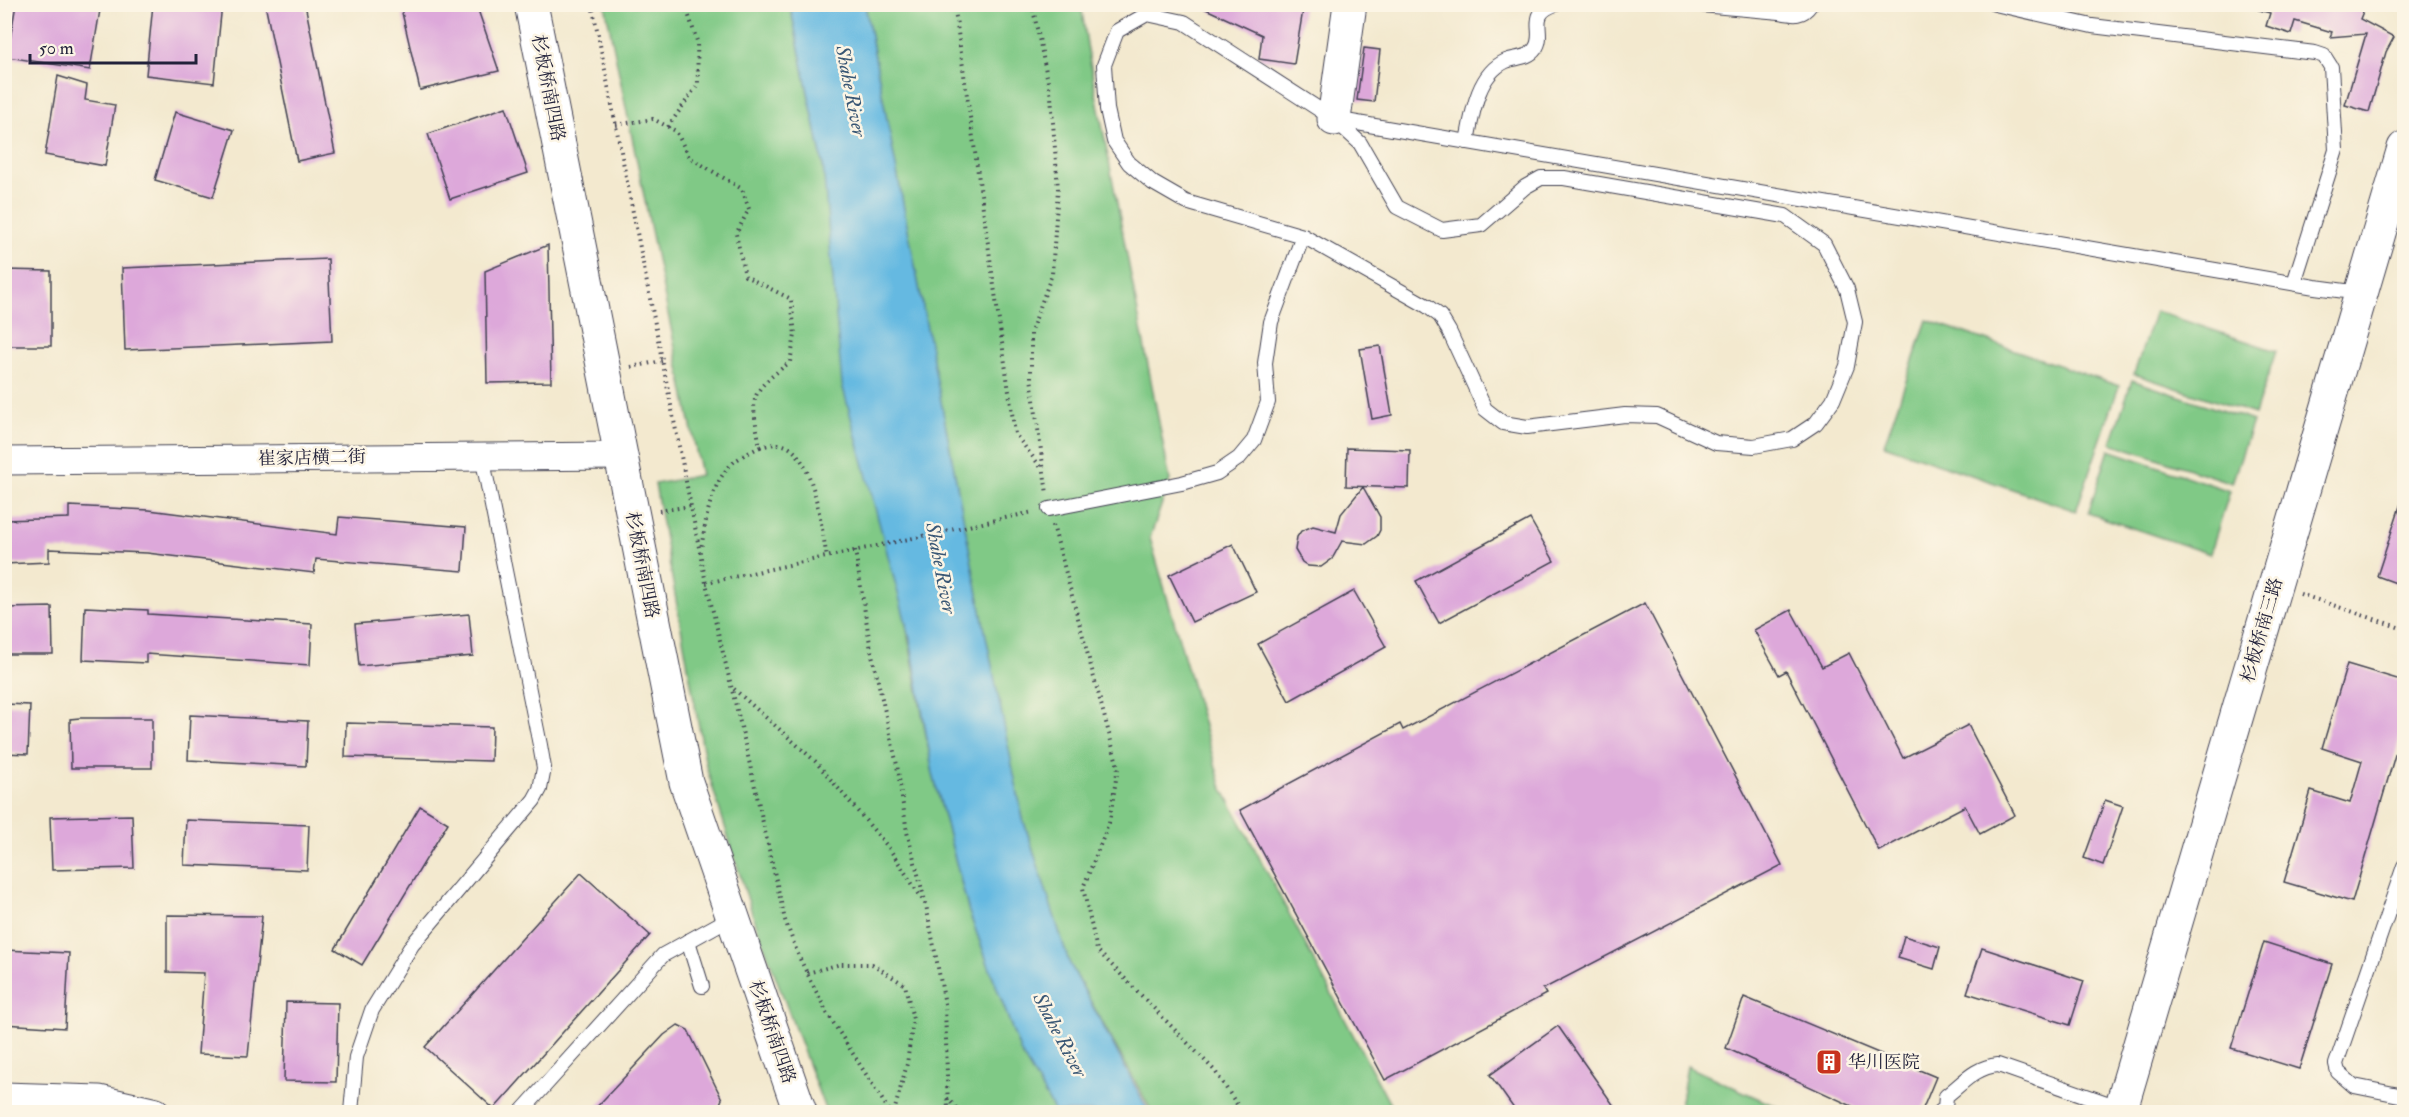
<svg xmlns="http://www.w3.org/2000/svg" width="2409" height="1117" font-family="'IM FELL Double Pica','Noto Serif SC',serif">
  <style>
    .green { fill: #80c986; stroke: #517660; stroke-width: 1.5 }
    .water { fill: #65b9e1; stroke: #446e8e; stroke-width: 1.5 }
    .building { fill: #dda8da }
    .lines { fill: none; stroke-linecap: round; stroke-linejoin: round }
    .lane-casing { stroke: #414051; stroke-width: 16 }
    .street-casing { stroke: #414051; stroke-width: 29 }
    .secondary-casing { stroke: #414051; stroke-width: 35 }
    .path { stroke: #414051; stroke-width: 4; stroke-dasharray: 1.5 4.5; stroke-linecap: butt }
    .lane { stroke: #fff; stroke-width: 14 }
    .street { stroke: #fff; stroke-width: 27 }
    .secondary { stroke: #fff; stroke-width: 33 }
    .labels { text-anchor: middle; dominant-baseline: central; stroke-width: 5; stroke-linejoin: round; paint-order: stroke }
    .street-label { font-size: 18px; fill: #22223b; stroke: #fcf5e5 }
    .poi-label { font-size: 18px; fill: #22223b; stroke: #fcf5e5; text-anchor: start }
    .water-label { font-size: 20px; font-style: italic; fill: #395775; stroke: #fcf5e5 }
  </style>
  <rect width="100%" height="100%" fill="#fcf5e5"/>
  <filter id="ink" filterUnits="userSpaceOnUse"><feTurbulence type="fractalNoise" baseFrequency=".0167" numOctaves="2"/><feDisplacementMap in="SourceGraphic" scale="12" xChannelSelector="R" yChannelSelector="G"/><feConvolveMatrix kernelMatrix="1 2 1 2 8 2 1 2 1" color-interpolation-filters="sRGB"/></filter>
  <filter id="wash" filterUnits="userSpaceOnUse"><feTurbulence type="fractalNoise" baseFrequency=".008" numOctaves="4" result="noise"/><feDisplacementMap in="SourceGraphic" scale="24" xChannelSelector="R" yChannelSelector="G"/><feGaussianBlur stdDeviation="1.35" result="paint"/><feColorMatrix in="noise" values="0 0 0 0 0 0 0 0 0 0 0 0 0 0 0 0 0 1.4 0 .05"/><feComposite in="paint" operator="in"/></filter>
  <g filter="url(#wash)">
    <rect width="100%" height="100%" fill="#f3e9cf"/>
    <g class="green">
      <polygon points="605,5 790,5 823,165 933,774 969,912 1021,1053 1055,1112 826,1112 751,910 706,766 655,484 701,475"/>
      <polygon points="865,5 1081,5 1089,57 1170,480 1150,538 1221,785 1394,1112 1152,1112 1069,962 1023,819 1009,758"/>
      <polygon points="2155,311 2276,351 2255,414 2134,374"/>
      <polygon points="1927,320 2119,386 2076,511 1884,445"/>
      <polygon points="2132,380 2253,421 2232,483 2111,443"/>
      <polygon points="2109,450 2230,491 2210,554 2088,513"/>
      <polygon points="1687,1066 1788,1112 1679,1112"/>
    </g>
    <polygon class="water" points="790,5 865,5 985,631 1023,819 1069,962 1149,1112 1055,1112 1021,1053 969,912 933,774 910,638 842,384 823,165"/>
    <g id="blocks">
      <g class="building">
        <polygon points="16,4 101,4 90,70 7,57"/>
        <polygon points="153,4 222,4 214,83 146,75"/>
        <polygon points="265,4 305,4 335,153 297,161"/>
        <polygon points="400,4 476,4 499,71 420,90"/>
        <polygon points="1195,4 1304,4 1294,64 1259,59 1262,35"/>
        <polygon points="2257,4 2366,4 2360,19 2394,37 2386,52 2369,112 2345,105 2366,34 2330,37 2332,32 2295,21 2291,34 2266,26 2270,13 2256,9"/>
        <polygon points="1364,48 1380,50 1374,102 1357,100"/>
        <polygon points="58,76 87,85 85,100 115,105 105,166 45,155"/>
        <polygon points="506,107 528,173 450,199 428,134"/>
        <polygon points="175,112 234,130 213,197 155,180"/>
        <polygon points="548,245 551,382 487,383 485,271"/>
        <polygon points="328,259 332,341 125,350 122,268"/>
        <polygon points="4,270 51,271 51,346 4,346"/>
        <polygon points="1380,346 1392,415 1372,419 1360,349"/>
        <polygon points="1347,448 1410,450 1409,488 1346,486"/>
        <polygon points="1363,487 1380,517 1380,530 1377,536 1366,544 1342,541 1332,559 1321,567 1308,566 1302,562 1295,550 1297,537 1301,531 1313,526 1336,532 1341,514"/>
        <polygon points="2401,503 2404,503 2404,586 2377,576"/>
        <polygon points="69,506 149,510 337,534 339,517 466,527 463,571 316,559 314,573 147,553 49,549 49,562 4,564 4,520 69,518"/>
        <polygon points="1530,519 1554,561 1439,623 1416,581"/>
        <polygon points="1233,544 1256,592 1192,622 1169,575"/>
        <polygon points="1354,591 1386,647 1289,701 1258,644"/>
        <polygon points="1645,603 1782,865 1543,989 1546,994 1385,1080 1240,810 1400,724 1403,730"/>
        <polygon points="52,607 53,654 4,654 4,608"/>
        <polygon points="85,607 148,610 148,614 312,624 310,665 146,654 146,663 83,660"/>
        <polygon points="1791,610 1822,667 1849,653 1903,758 1968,725 2015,815 1980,834 1965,806 1879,851 1786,671 1779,675 1754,630"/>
        <polygon points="469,614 473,656 359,666 355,624"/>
        <polygon points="2347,664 2404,681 2404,724 2352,902 2284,882 2311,791 2350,803 2362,761 2322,748"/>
        <polygon points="4,704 30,705 28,754 4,753"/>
        <polygon points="190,715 308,721 306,766 188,760"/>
        <polygon points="80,718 152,718 152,768 71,768 70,719"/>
        <polygon points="346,723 492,727 491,761 345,757"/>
        <polygon points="2105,800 2123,806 2103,865 2084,858"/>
        <polygon points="420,806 448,823 362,965 335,949"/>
        <polygon points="132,815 134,868 52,870 50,817"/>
        <polygon points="186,820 309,825 307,870 184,865"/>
        <polygon points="581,873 650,935 494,1109 425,1047"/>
        <polygon points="167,915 262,916 248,1056 198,1054 204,973 167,972"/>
        <polygon points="1904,936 1940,947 1934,969 1898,958"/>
        <polygon points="2264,942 2332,964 2299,1069 2231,1048"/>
        <polygon points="1982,948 2084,981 2070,1025 1967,993"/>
        <polygon points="4,950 69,953 65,1028 4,1024"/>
        <polygon points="1744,997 1936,1077 1921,1113 1867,1113 1726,1048"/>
        <polygon points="286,1002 338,1003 336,1082 284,1081"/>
        <polygon points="678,1025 688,1030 722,1099 719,1106 706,1113 591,1113 664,1035"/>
        <polygon points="1558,1026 1619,1113 1517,1113 1490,1075"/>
      </g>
    </g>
  </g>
  <g filter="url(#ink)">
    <use href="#blocks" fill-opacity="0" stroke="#414051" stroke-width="1.5"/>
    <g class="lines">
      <g class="lane-casing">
        <g id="lane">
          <path d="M 1690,4 L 1780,12 C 1794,15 1802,17 1811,4"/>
          <polyline points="1995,4 2092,26 2315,53 2324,56 2331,67 2336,150 2294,283"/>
          <polygon points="1147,14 1184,22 1334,119 1360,143 1397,207 1442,230 1481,225 1525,187 1541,178 1564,178 1785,216 1824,244 1847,289 1855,322 1847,366 1833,400 1816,423 1792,439 1754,446 1716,443 1657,416 1625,415 1527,427 1503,423 1485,409 1449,331 1440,316 1427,306 1303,236 1186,202 1153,183 1129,163 1114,141 1107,109 1104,65 1117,31"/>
          <polyline points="1334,119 2315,287 2360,293"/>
          <path d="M 1467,142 C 1472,115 1477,74 1506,61 C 1515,57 1528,59 1535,49 C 1547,33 1525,14 1556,4"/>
          <polyline points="1049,509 1182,483 1217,473 1239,458 1254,440 1268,402 1265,363 1271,322 1303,236"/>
          <polyline points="2404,866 2336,1064 2338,1072 2354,1086 2404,1096"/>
          <polyline points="688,941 702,986"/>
          <polyline points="351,1112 356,1057 372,1010 412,945 534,800 540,789 544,768 540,745 482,456"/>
          <polyline points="521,1112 663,955 732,917"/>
          <path d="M 1940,1112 L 1945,1108 L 1946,1096 C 1963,1083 1975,1067 1998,1065 L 2121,1108"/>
        </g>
      </g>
      <g class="street-casing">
        <g id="street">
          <polyline points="4,461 620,456"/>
          <polyline points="4,1096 99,1099 156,1112"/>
        </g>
      </g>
      <g class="secondary-casing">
        <g id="secondary">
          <polyline points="531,4 686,782 800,1112"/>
          <polyline points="1334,119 1350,4"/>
          <polyline points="2120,1112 2404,148"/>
        </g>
      </g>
      <g class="path">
        <polyline points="592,4 706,583 745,743 785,920 799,957 827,1013 890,1112"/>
        <polyline points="954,4 1015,434 1043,470"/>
        <polyline points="1032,4 1051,96 1058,189 1052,274 1031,332 1031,378 1047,494"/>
        <path d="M 616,125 L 653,119 L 676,131 L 689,157 L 742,189 L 749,209 L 736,234 L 745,276 L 791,299 L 795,335 L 790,362 C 747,395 751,395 760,447 C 752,451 742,456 735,461 C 710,482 706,520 701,549"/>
        <polyline points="668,127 698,84 697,41 685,4"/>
        <polyline points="631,367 662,361"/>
        <path d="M 760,447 C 765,446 772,444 778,444 C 814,446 821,529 827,557"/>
        <polyline points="659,511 691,506"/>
        <polyline points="1053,525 1118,767 1109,823 1083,888 1097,950 1215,1071 1242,1112"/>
        <polyline points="855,550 871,650 897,765 907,832 925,901"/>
        <polyline points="706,583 1033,512"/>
        <polyline points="2300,594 2404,629"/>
        <polyline points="734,689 815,761 889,848 926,905 945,1004 948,1112"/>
        <polyline points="807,973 841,964 872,964 905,985 913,1019 907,1064 894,1112"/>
        <polyline points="947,1098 960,1112"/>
      </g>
      <use href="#lane" class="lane"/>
      <use href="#street" class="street"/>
      <use href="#secondary" class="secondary"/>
    </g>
  </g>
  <defs>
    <g id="building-square" transform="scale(1.35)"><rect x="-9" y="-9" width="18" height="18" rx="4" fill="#c8321e" stroke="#fcf5e5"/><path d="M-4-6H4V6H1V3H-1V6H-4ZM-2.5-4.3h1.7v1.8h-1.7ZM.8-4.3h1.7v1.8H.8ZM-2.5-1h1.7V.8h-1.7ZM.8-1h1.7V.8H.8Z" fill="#fff"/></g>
  </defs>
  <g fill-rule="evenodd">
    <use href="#building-square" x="1829" y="1062"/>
  </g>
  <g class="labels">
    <g class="street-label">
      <text transform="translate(548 88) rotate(79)">杉板桥南四路</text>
      <text transform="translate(312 458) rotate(-1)">崔家店横二街</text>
      <text transform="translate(642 565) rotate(79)">杉板桥南四路</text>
      <text transform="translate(2262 630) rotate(-74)">杉板桥南三路</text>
      <text transform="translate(772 1032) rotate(71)">杉板桥南四路</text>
    </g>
    <g class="poi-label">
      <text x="1848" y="1062">华川医院</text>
    </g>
    <g class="water-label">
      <text transform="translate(851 91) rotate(79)">Shahe River</text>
      <text transform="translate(941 568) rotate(79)">Shahe River</text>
      <text transform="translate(1060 1035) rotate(62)">Shahe River</text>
    </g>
  </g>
  <rect width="2409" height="1117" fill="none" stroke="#fcf5e5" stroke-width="24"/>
  <path d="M30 54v9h166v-9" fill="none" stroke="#22223b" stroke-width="3"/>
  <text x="39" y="54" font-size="18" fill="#22223b" stroke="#fcf5e5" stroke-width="4.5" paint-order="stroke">50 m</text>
</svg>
